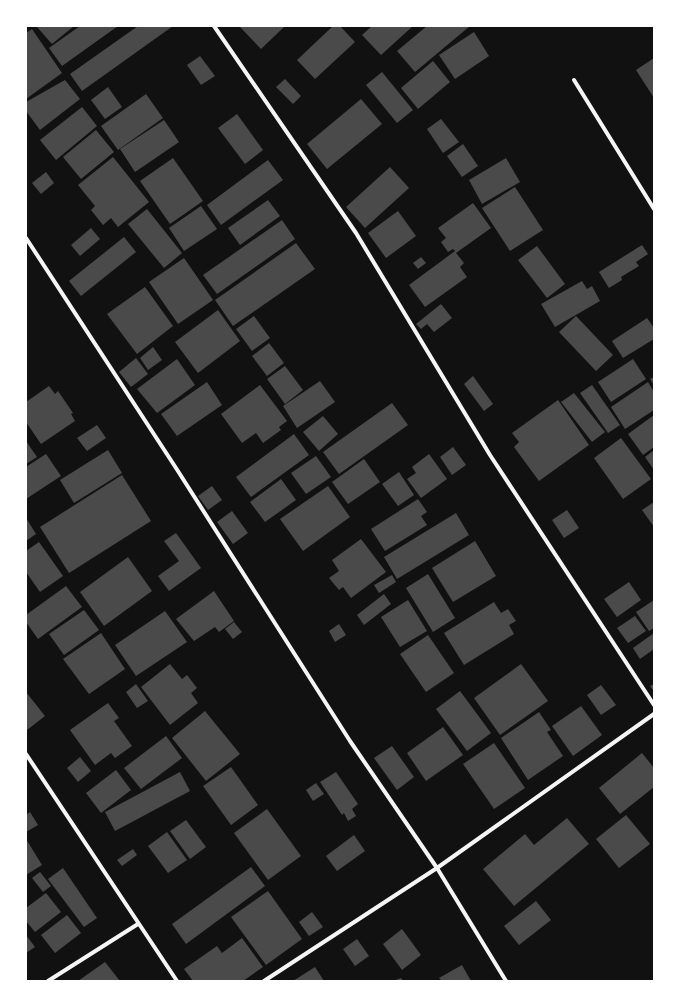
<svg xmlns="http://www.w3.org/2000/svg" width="680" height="1007" font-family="Spectral,serif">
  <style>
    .building { fill: #4a4a4a }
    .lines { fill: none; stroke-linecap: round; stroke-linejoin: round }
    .minor { stroke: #f5f5f5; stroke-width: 4 }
  </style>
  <rect width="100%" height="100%" fill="#111"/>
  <g class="building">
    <polygon points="39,26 74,26 52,44 37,27"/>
    <polygon points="80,26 118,26 62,66 49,48"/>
    <polygon points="138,26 173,26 82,91 70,74"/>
    <polygon points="242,26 283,26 284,27 261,49 240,27"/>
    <polygon points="333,26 340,26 355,42 315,79 297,60"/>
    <polygon points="372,26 413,26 381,55 362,35"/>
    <polygon points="427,26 470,26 415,72 397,51"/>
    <polygon points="32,29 62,73 26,99 26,33"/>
    <polygon points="474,32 489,56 455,79 439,55"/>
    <polygon points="200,56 215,76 201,85 187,65"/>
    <polygon points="654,58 654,98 636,70"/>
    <polygon points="433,61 450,82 418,109 401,88"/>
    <polygon points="382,72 413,110 397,123 366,85"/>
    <polygon points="285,79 301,96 293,104 276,87"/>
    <polygon points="65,80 80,99 40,130 26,111 26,102"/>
    <polygon points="108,87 122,107 105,119 91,100"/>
    <polygon points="146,94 163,118 118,150 101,126"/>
    <polygon points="361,99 382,124 327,169 307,144"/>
    <polygon points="82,107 97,126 56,160 40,140"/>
    <polygon points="237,114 263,150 245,164 218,128"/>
    <polygon points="441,119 459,142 443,153 427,129"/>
    <polygon points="164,120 179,142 135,172 120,149"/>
    <polygon points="96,130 114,152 81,179 63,157"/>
    <polygon points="463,144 478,166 462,177 447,156"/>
    <polygon points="113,157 149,202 118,227 111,218 103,225 91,210 95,206 78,185"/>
    <polygon points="173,158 203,201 170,224 140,181"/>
    <polygon points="506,158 520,182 482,204 469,180"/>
    <polygon points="268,160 283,180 221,225 207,205"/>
    <polygon points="390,167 409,188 365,228 346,207"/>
    <polygon points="46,172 54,183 41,194 32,183"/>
    <polygon points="515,187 543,230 510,251 482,208"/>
    <polygon points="268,200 280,216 240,245 228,228"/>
    <polygon points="473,203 491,228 456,253 464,263 460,267 467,277 425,307 409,285 455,251 453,249 448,252 441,242 446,238 438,228"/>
    <polygon points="201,206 217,229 184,251 169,228"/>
    <polygon points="147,209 182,253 164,268 128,224"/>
    <polygon points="398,211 416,236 386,258 368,233"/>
    <polygon points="282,220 295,239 217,294 203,275"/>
    <polygon points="91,228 100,239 80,256 71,245"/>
    <polygon points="124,237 136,252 81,296 69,281"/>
    <polygon points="296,243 315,269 233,326 215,300"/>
    <polygon points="642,245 648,254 636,262 639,266 621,277 622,280 609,288 599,272"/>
    <polygon points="537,246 565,284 547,298 518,260"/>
    <polygon points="421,257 426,263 418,269 413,263"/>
    <polygon points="184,258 213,300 178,324 149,282"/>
    <polygon points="582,281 587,289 592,286 600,301 555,327 541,304"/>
    <polygon points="145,287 173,326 137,354 107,314"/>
    <polygon points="441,304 452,318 434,332 427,324 421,329 416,324"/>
    <polygon points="218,310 240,341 198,373 175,342"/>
    <polygon points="254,316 270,338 252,351 236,329"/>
    <polygon points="576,316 613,355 596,371 559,332"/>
    <polygon points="647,318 654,328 654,339 623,358 612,341"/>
    <polygon points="269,343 284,363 267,376 252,356"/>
    <polygon points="153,347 162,360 148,370 140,358"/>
    <polygon points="136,358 148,374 131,387 119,372"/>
    <polygon points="177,359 195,385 157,413 137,389"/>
    <polygon points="633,359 646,379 611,402 598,382"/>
    <polygon points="285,366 303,390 285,404 267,379"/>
    <polygon points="473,376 493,404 484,411 464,384"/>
    <polygon points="654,377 654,385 650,379"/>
    <polygon points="320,381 335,402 297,428 283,406"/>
    <polygon points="207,382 222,405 177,436 161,414"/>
    <polygon points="648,382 654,392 654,410 625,429 611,407"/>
    <polygon points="260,385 287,421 279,427 281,430 263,443 256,433 242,443 221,414"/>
    <polygon points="592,385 620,425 608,433 580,393"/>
    <polygon points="49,386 55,394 58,391 73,413 71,414 75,421 41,444 26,422 26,402"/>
    <polygon points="574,393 605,432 592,442 561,402"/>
    <polygon points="558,400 589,445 539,481 514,447 519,442 512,433"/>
    <polygon points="392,403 408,425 339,474 323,452"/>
    <polygon points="654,415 654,447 643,455 628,434"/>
    <polygon points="323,416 338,434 319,451 303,432"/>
    <polygon points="97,425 106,438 87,451 77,438"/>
    <polygon points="294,434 309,455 251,497 236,477"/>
    <polygon points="621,438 651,479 623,499 594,458"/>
    <polygon points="26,441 37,457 26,464"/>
    <polygon points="453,447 466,465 452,475 440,457"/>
    <polygon points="108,450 122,473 74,503 60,480"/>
    <polygon points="654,450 654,470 645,457"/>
    <polygon points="46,454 61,476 26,499 26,467"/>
    <polygon points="429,454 447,479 421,498 407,479 416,473 412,467"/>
    <polygon points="316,456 331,477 306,494 291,473"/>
    <polygon points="364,459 380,482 348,504 332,482"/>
    <polygon points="399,472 414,495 398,506 382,484"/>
    <polygon points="122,475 151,521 69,573 40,527"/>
    <polygon points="281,479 296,500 265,522 250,502"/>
    <polygon points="212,486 222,500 208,510 198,496"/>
    <polygon points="328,486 350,517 303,551 280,519"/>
    <polygon points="418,499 427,512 421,516 427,525 385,551 371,529"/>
    <polygon points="654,502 654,527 642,510"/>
    <polygon points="567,510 579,528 564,538 552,520"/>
    <polygon points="232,511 248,533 233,544 217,522"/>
    <polygon points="456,513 469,535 397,579 384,557"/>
    <polygon points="26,518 36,534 26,541"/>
    <polygon points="176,533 201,568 169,591 158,576 179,561 164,541"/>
    <polygon points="361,539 386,572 351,598 343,587 339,590 329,578 339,571 332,560"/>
    <polygon points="475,541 496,576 453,602 432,568"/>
    <polygon points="39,542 63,576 40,592 26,572 26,551"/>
    <polygon points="128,557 152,591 104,626 80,592"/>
    <polygon points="428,574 455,618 433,632 406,588"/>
    <polygon points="392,575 396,582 379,593 374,585"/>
    <polygon points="629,582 641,600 617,617 604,599"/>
    <polygon points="66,586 82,607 38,639 26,622 26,615"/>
    <polygon points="214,591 234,621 219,632 215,627 194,641 176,619"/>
    <polygon points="384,594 391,604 364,625 357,615"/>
    <polygon points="408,600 427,631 400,647 381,617"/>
    <polygon points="654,600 654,628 649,631 636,612"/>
    <polygon points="494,602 501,613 508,609 516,621 509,625 514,634 464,665 444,633"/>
    <polygon points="84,610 99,630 64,655 49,634"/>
    <polygon points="165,611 187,642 136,676 115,645"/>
    <polygon points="635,616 646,631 628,643 617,628"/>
    <polygon points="234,622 242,632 233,639 225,629"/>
    <polygon points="339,624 346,635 335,642 329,631"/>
    <polygon points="101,633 125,669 89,694 63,659"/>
    <polygon points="654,633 654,649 640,659 633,648"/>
    <polygon points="428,635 454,673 426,692 400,654"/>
    <polygon points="170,664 182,679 187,675 197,688 191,693 198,703 170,725 141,687"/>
    <polygon points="521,664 548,701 500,735 474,698"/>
    <polygon points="136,684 148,701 137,708 126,692"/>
    <polygon points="654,684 654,692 650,686"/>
    <polygon points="601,685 616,705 601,715 587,695"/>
    <polygon points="460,691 491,733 467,751 436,709"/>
    <polygon points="26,692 45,716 27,730 26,729"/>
    <polygon points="108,703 119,718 114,721 132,746 115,758 111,753 95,765 70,730"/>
    <polygon points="581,706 602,735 573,756 552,726"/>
    <polygon points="205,711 240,754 206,781 172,738"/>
    <polygon points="539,712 551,730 547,732 563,756 528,780 501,738"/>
    <polygon points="443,727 463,755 426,781 407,753"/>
    <polygon points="166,736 182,758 141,789 124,768"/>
    <polygon points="494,743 525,788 494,809 463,764"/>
    <polygon points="392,746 414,777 397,790 374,758"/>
    <polygon points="642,753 654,768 654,787 620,814 599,788"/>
    <polygon points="80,757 91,771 78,782 67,768"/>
    <polygon points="231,767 258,805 231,825 203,786"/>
    <polygon points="116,770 131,790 101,813 86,793"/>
    <polygon points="180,772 190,791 115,831 105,812"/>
    <polygon points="336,772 358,804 352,809 356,816 348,821 344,813 342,815 320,782"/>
    <polygon points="316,783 324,794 313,801 306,790"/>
    <polygon points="267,809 301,856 268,880 234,833"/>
    <polygon points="30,812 38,825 26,832 26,815"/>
    <polygon points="626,815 650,844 619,868 596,839"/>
    <polygon points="567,818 589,844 514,906 483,869 525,834 534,845"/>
    <polygon points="186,820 206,847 190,859 170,831"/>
    <polygon points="167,832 187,860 168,873 148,846"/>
    <polygon points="354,835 365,851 337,871 326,856"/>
    <polygon points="26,839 42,865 26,875"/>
    <polygon points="133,849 137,855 122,866 117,860"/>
    <polygon points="251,867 265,886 186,944 172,924"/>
    <polygon points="63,868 97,918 84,927 48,879"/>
    <polygon points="40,872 51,886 43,892 32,878"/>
    <polygon points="268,891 302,939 266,965 231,917"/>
    <polygon points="46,893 61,912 35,932 26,921 26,908"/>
    <polygon points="536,901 551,920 519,945 504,926"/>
    <polygon points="312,912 323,927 309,936 299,922"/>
    <polygon points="67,915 81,933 55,953 41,935"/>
    <polygon points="402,929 421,955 402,970 383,944"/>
    <polygon points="26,935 35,947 26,953"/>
    <polygon points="242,938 263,967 243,981 193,981 184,969 217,946 222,953"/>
    <polygon points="357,939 369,956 355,966 343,949"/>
    <polygon points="105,962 120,981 78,981"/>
    <polygon points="462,965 471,981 442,981 439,978"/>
    <polygon points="315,967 324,981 293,981"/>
    <polygon points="401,978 403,981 393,981"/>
  </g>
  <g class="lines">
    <g class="minor">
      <polyline points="214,26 356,233 490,455 654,705"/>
      <polyline points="574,80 654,209"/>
      <polyline points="26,238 176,468 350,741 437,868 506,981"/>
      <polyline points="26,754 177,981"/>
      <polyline points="48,981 138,924"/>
      <polyline points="264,981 437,868 654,714"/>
    </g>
  </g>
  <rect width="680" height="1007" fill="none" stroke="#ffffff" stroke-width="54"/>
</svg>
